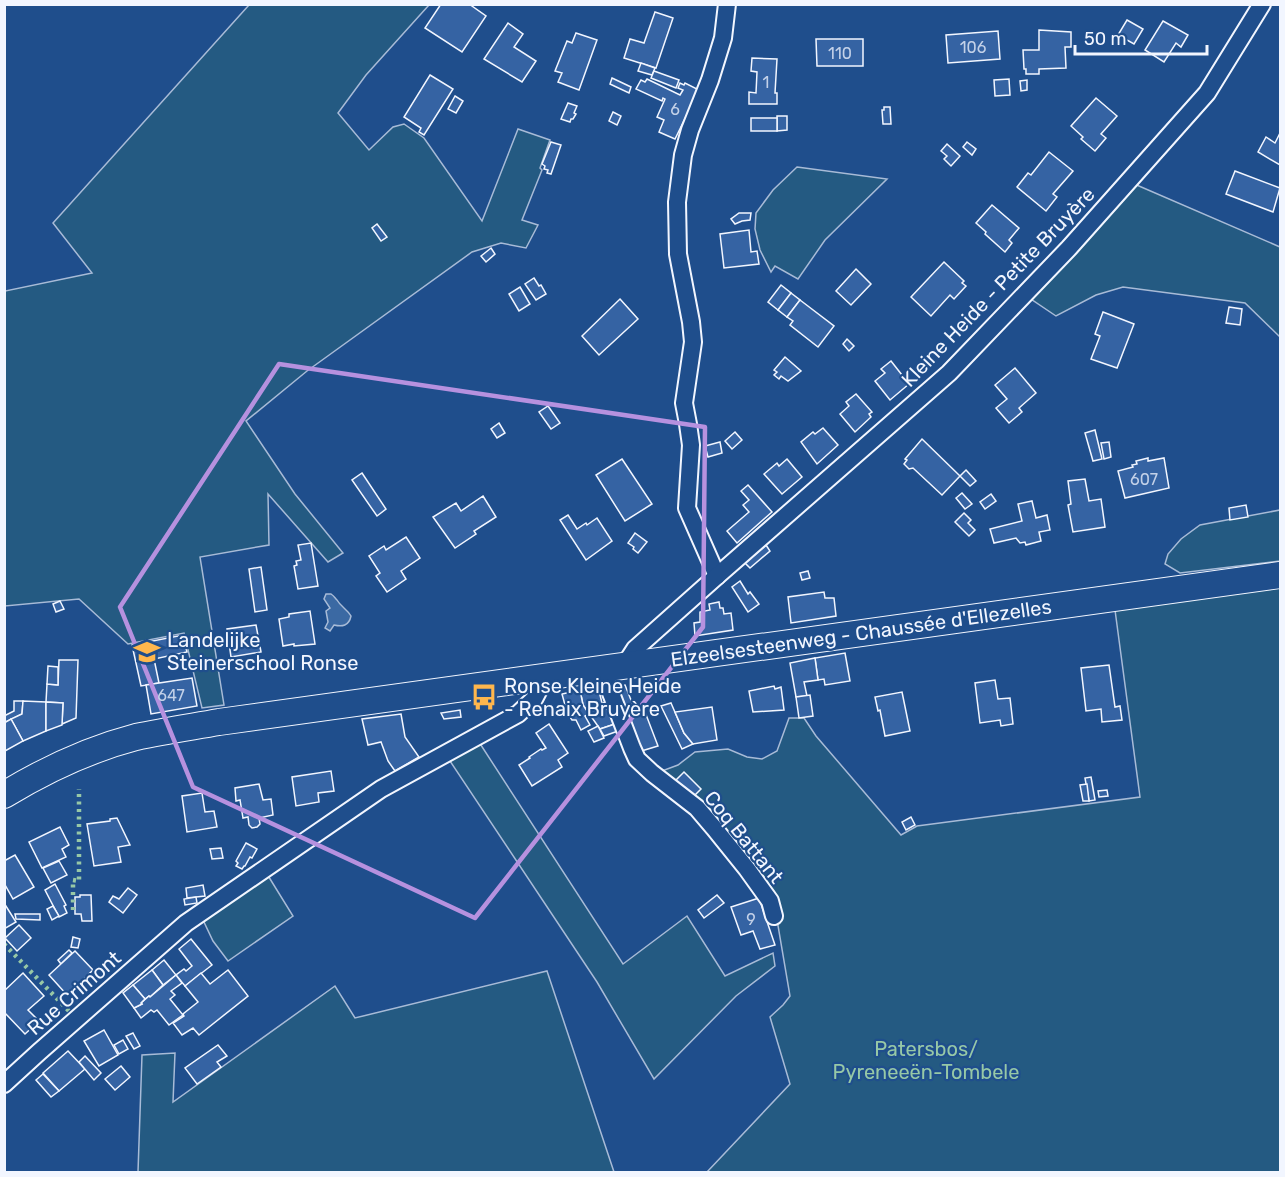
<svg xmlns="http://www.w3.org/2000/svg" width="1285" height="1177" font-family="Rubik,sans-serif">
  <style>
    .green { fill: #245a82; stroke: #a8bbd7; stroke-width: 1.5 }
    .water { fill: #3b69a3; stroke: #a8bbd7; stroke-width: 1.5 }
    .building { fill: #3563a3; stroke: #f2f6ff; stroke-width: 1.5 }
    .lines { fill: none; stroke-linecap: round; stroke-linejoin: round }
    .street-casing { stroke: #f2f6ff; stroke-width: 20 }
    .primary-casing { stroke: #f2f6ff; stroke-width: 28 }
    .street { stroke: #1f4e8c; stroke-width: 16 }
    .primary { stroke: #1f4e8c; stroke-width: 26 }
    .hedge { stroke: #97c8a6; stroke-width: 4.5; stroke-dasharray: 3 4.5; stroke-linecap: butt }
    .marked { fill: none; stroke: #b691df; stroke-width: 4.5; stroke-linejoin: round }
    .labels { text-anchor: middle; dominant-baseline: central; stroke-width: 4.5; stroke-linejoin: round; paint-order: stroke }
    .number-label { font-size: 16px; fill: #c3d1e8 }
    .street-label { font-size: 20px; fill: #f2f6ff; stroke: #1f4e8c }
    .poi-label { font-size: 20px; fill: #f2f6ff; stroke: #1f4e8c; text-anchor: start }
    .park-label { font-size: 20px; fill: #97c8a6; stroke: #1f4e8c }
  </style>
  <rect width="100%" height="100%" fill="#1f4e8c"/>
  <g class="green">
    <polygon points="249,5 429,5 366,75 338,113 369,150 393,127 404,124 424,138 482,221 518,129 550,140 540,168 542,170 522,220 538,225 526,248 501,243 472,252 307,371 246,421 295,494 343,553 328,562 268,494 269,545 200,557 224,705 202,708 184,633 128,644 79,599 5,606 5,291 92,273 53,223"/>
    <polygon points="797,167 887,179 825,240 798,279 775,266 771,272 760,250 755,229 756,213 773,190"/>
    <polygon points="1132,183 1280,247 1280,337 1245,303 1123,287 1096,295 1056,316 1028,297"/>
    <polygon points="1280,510 1280,561 1180,573 1165,564 1168,554 1181,539 1200,525"/>
    <polygon points="1280,587 1280,1172 707,1172 790,1084 770,1017 783,1005 790,996 774,902 659,772 678,765 695,752 728,749 747,757 762,759 777,751 789,718 804,718 816,736 901,835 917,826 1140,797 1115,610"/>
    <polygon points="477,739 623,964 687,916 725,976 773,953 775,966 736,996 654,1079 597,982 446,755"/>
    <polygon points="267,874 293,916 228,961 213,941 203,920"/>
    <polygon points="547,971 614,1172 138,1172 142,1055 175,1053 173,1102 335,986 355,1018"/>
  </g>
  <path class="water" d="M 326,594 L 331,594 C 334,596 335,598 337,600 C 341,607 347,609 351,616 C 349,626 342,627 334,625 L 330,631 L 325,628 L 328,622 L 326,611 L 330,608 L 324,599 Z"/>
  <g class="building">
    <polygon points="441,4 469,4 486,16 462,52 425,28"/>
    <polygon points="655,12 673,18 656,68 624,58 630,39 644,43"/>
    <polygon points="1127,20 1143,29 1134,44 1118,35"/>
    <polygon points="1163,21 1188,35 1181,47 1176,43 1164,62 1145,50"/>
    <polygon points="508,23 523,34 514,47 536,61 522,82 484,59"/>
    <polygon points="1039,30 1071,32 1071,47 1065,47 1066,68 1039,69 1039,74 1026,74 1026,69 1024,69 1023,50 1039,50"/>
    <polygon points="998,31 1000,59 948,63 946,35"/>
    <polygon points="576,33 597,40 579,90 558,82 562,73 555,71 567,41 572,43"/>
    <polygon points="816,39 863,39 863,66 817,66"/>
    <polygon points="752,58 777,59 775,93 777,93 777,104 749,104 749,92 756,93 757,72 751,71"/>
    <polygon points="641,63 655,68 652,75 638,71"/>
    <polygon points="654,71 679,80 676,88 651,78"/>
    <polygon points="430,75 453,89 424,135 419,132 421,128 404,117"/>
    <polygon points="612,78 631,87 629,93 610,84"/>
    <polygon points="647,79 680,95 683,90 678,88 680,83 684,85 685,83 699,90 675,139 659,132 664,120 657,117 665,99 663,98 662,101 636,89 641,80 645,82"/>
    <polygon points="1009,79 1010,95 995,96 994,80"/>
    <polygon points="1027,80 1027,90 1021,91 1020,81"/>
    <polygon points="455,96 463,101 456,113 448,109"/>
    <polygon points="1096,98 1117,116 1101,134 1106,138 1095,151 1081,139 1083,137 1071,126"/>
    <polygon points="568,103 577,106 574,113 576,114 573,119 571,119 570,122 561,119"/>
    <polygon points="884,107 890,107 891,124 883,124 882,110 884,110"/>
    <polygon points="613,112 621,116 617,125 609,121"/>
    <polygon points="777,116 787,116 787,130 777,131"/>
    <rect x="751" y="118" width="26" height="13"/>
    <polygon points="1280,133 1280,165 1258,152 1266,137 1275,143"/>
    <polygon points="551,142 561,145 551,174 547,173 548,170 544,169 545,166 542,164"/>
    <polygon points="967,142 976,149 972,155 963,147"/>
    <polygon points="947,144 960,156 951,166 944,159 947,156 941,151"/>
    <polygon points="1049,152 1073,171 1053,194 1057,197 1046,211 1017,187 1028,173 1031,175"/>
    <polygon points="1235,171 1280,188 1273,212 1226,194"/>
    <polygon points="992,205 1019,228 1009,240 1012,243 1005,252 985,234 986,232 976,223"/>
    <polygon points="739,213 751,213 750,220 742,221 735,224 731,219"/>
    <polygon points="377,224 387,237 381,241 372,228"/>
    <polygon points="749,230 751,252 757,251 759,264 724,268 720,234"/>
    <polygon points="491,248 495,254 486,262 481,256"/>
    <polygon points="944,262 964,281 962,283 966,286 954,299 950,295 931,316 911,297"/>
    <polygon points="856,269 871,284 851,305 836,291"/>
    <polygon points="534,278 539,286 541,285 546,294 536,300 525,284"/>
    <polygon points="781,285 791,293 778,310 768,302"/>
    <polygon points="520,287 530,304 519,311 509,294"/>
    <polygon points="791,293 800,300 787,317 778,310"/>
    <polygon points="620,299 638,319 599,355 582,336"/>
    <polygon points="800,300 834,326 818,347 790,325 793,321 787,317"/>
    <polygon points="1229,307 1242,309 1240,325 1226,323"/>
    <polygon points="1103,312 1134,324 1117,368 1091,359 1100,336 1095,334"/>
    <polygon points="847,339 854,346 849,351 843,344"/>
    <polygon points="785,357 801,371 788,381 781,376 779,379 774,375 777,372 774,370"/>
    <polygon points="891,361 909,384 890,400 875,381 885,373 881,369"/>
    <polygon points="1015,368 1036,393 1019,408 1022,412 1009,423 996,408 1007,399 995,385"/>
    <polygon points="856,394 872,412 869,414 871,417 855,432 840,414 849,406 846,402"/>
    <polygon points="548,406 560,423 551,429 539,412"/>
    <polygon points="499,423 505,433 497,438 491,429"/>
    <polygon points="823,428 838,445 817,464 801,442 813,432 815,434"/>
    <polygon points="1095,430 1102,459 1093,461 1085,433"/>
    <polygon points="735,432 742,440 732,449 725,441"/>
    <polygon points="922,439 960,476 942,495 913,468 909,469 904,464 907,460 905,459"/>
    <polygon points="720,442 722,453 708,457 705,446"/>
    <polygon points="1109,442 1111,457 1104,459 1101,443"/>
    <polygon points="1148,458 1148,461 1164,458 1169,488 1125,498 1118,471 1133,467 1132,465 1137,464 1136,461"/>
    <polygon points="622,459 652,504 625,521 596,475"/>
    <polygon points="787,459 802,477 782,494 764,474 777,463 779,466"/>
    <polygon points="966,470 976,481 970,486 960,476"/>
    <polygon points="362,473 386,509 377,516 352,480"/>
    <polygon points="1085,479 1089,501 1101,499 1105,527 1073,532 1068,505 1071,504 1068,481"/>
    <polygon points="748,485 772,512 737,543 727,531 749,512 743,505 749,500 741,491"/>
    <polygon points="962,493 972,504 965,509 956,498"/>
    <polygon points="991,494 996,501 985,509 980,502"/>
    <polygon points="483,496 496,517 474,531 476,534 455,548 433,517 456,503 461,511"/>
    <polygon points="1032,501 1036,518 1047,515 1050,530 1039,532 1041,541 1026,545 1025,542 1020,543 1016,538 994,543 990,529 1022,521 1018,504"/>
    <polygon points="1246,505 1248,517 1230,520 1229,508"/>
    <polygon points="964,513 971,520 968,523 975,530 969,536 955,522"/>
    <polygon points="568,515 577,529 586,523 587,525 597,518 612,541 586,560 560,520"/>
    <polygon points="635,533 647,542 638,553 633,549 634,547 628,543"/>
    <polygon points="406,537 420,558 401,571 406,579 387,592 376,576 380,573 369,556 384,546 386,550"/>
    <polygon points="311,543 318,586 298,589 294,566 297,565 296,561 301,560 298,545"/>
    <polygon points="766,545 770,551 750,568 745,563"/>
    <polygon points="261,567 267,610 255,612 249,569"/>
    <polygon points="808,571 810,578 802,580 800,573"/>
    <polygon points="740,581 748,594 750,592 759,604 748,612 732,587"/>
    <polygon points="824,592 825,598 834,598 836,616 791,623 788,597"/>
    <polygon points="60,601 64,609 56,612 53,604"/>
    <polygon points="719,602 720,608 723,608 724,614 731,613 733,630 695,636 694,623 700,622 700,612 710,610 709,604"/>
    <polygon points="310,611 315,644 294,646 294,644 283,646 279,619 289,617 289,614"/>
    <polygon points="256,625 261,652 231,657 227,629"/>
    <polygon points="183,635 187,652 154,659 159,683 141,686 132,645"/>
    <polygon points="845,653 850,681 825,685 824,679 818,680 815,658"/>
    <polygon points="815,658 818,680 804,682 807,696 796,697 790,663"/>
    <polygon points="59,660 78,660 76,718 62,724 63,703 46,702 47,684 58,685"/>
    <polygon points="1109,665 1115,707 1120,706 1122,720 1102,722 1101,709 1086,711 1081,668"/>
    <polygon points="48,666 58,667 58,685 47,684"/>
    <polygon points="192,678 197,706 151,714 146,685"/>
    <polygon points="995,680 998,699 1010,698 1013,724 1001,726 1000,720 980,723 975,683"/>
    <polygon points="625,685 637,715 625,719 612,687"/>
    <polygon points="774,686 775,689 781,687 784,710 753,712 749,691"/>
    <polygon points="598,687 602,703 607,702 615,724 600,729 583,705 580,690"/>
    <polygon points="580,690 583,705 589,714 585,716 590,725 581,730 576,720 572,720 563,706 565,705 562,694"/>
    <polygon points="902,692 910,731 885,736 880,710 878,711 875,697"/>
    <polygon points="810,695 813,716 799,718 796,697"/>
    <polygon points="14,701 23,701 22,714 4,723 4,716 14,711"/>
    <polygon points="23,701 46,702 46,731 23,741 11,719 22,714"/>
    <polygon points="46,702 63,703 62,725 46,731"/>
    <polygon points="671,703 684,733 693,744 682,749 661,706"/>
    <polygon points="712,707 717,740 693,744 684,733 675,712"/>
    <polygon points="460,710 461,717 444,719 441,713"/>
    <polygon points="645,712 658,746 638,752 625,719"/>
    <polygon points="401,714 405,737 419,757 395,771 388,761 381,742 368,745 362,719"/>
    <polygon points="11,719 23,741 5,751 4,723"/>
    <polygon points="549,724 568,753 558,760 562,767 532,786 519,765 530,758 529,757 541,749 542,750 546,748 536,733"/>
    <polygon points="615,724 618,731 604,736 600,729"/>
    <polygon points="598,726 604,738 594,742 588,731"/>
    <polygon points="331,771 334,791 318,793 319,802 296,806 292,777"/>
    <polygon points="684,772 701,789 692,798 675,781"/>
    <polygon points="1091,777 1095,800 1089,801 1085,778"/>
    <polygon points="259,784 263,800 271,799 273,815 259,818 260,824 257,827 252,828 249,825 248,817 243,818 240,800 236,801 235,788"/>
    <polygon points="1087,784 1089,801 1083,801 1080,785"/>
    <polygon points="1107,790 1108,796 1099,797 1098,791"/>
    <polygon points="202,793 205,812 214,811 217,827 187,832 182,796"/>
    <polygon points="911,817 915,825 906,830 902,822"/>
    <polygon points="117,818 130,845 118,847 121,862 94,866 87,824 110,821 110,819"/>
    <polygon points="60,827 69,845 62,849 66,857 42,868 29,842"/>
    <polygon points="246,843 257,849 252,858 250,857 245,866 244,866 242,869 236,866 238,863 236,861"/>
    <polygon points="221,848 223,858 212,859 210,849"/>
    <polygon points="15,855 34,887 13,899 4,883 4,861"/>
    <polygon points="59,861 67,875 51,883 43,868"/>
    <polygon points="55,884 66,905 64,906 67,913 59,917 45,890"/>
    <polygon points="203,885 205,896 187,898 186,888"/>
    <polygon points="128,888 137,895 123,913 109,902 113,896 119,899"/>
    <polygon points="80,895 91,895 92,921 82,921 81,914 75,914 75,897 80,897"/>
    <polygon points="717,895 724,903 704,918 698,910"/>
    <polygon points="196,897 197,903 185,905 184,899"/>
    <polygon points="759,898 775,945 760,949 753,931 741,935 731,907"/>
    <polygon points="4,903 16,922 4,929"/>
    <polygon points="53,906 59,916 52,920 47,909"/>
    <polygon points="15,914 40,914 40,920 16,919"/>
    <polygon points="19,925 31,938 17,951 5,938"/>
    <polygon points="73,937 80,939 78,948 71,947"/>
    <polygon points="191,939 212,965 185,986 176,975 184,969 186,971 192,966 179,949"/>
    <polygon points="69,950 72,953 61,964 58,960"/>
    <polygon points="75,951 93,970 67,995 49,975"/>
    <polygon points="164,960 176,975 163,985 152,970"/>
    <polygon points="152,970 163,985 150,997 149,996 145,999 133,985"/>
    <polygon points="228,970 248,996 199,1035 193,1028 182,1035 173,1023 184,1016 183,1014 198,1002 185,986 201,973 210,984"/>
    <polygon points="23,973 44,996 28,1010 39,1021 25,1034 4,1012 4,991"/>
    <polygon points="176,975 182,983 171,991 175,995 170,999 183,1015 169,1025 157,1010 154,1012 151,1010 141,1018 134,1008 142,1004 141,1003 149,996 150,997"/>
    <polygon points="133,985 145,999 141,1003 142,1004 134,1008 123,993"/>
    <polygon points="104,1030 118,1055 99,1066 84,1041"/>
    <polygon points="133,1033 140,1046 134,1049 126,1036"/>
    <polygon points="123,1040 128,1049 119,1054 114,1045"/>
    <polygon points="218,1045 227,1056 217,1062 221,1067 197,1084 185,1068"/>
    <polygon points="68,1051 85,1069 59,1091 43,1073"/>
    <polygon points="85,1056 101,1073 94,1080 79,1062"/>
    <polygon points="121,1066 130,1077 115,1090 105,1079"/>
    <polygon points="43,1074 59,1091 51,1097 36,1080"/>
  </g>
  <g class="lines">
    <g class="street-casing">
      <g id="street">
        <polyline points="717,576 687,508 691,445 688,424 684,403 693,342 691,322 678,254 677,202 683,155 690,130 710,80 723,38 727,4"/>
        <polyline points="624,666 635,649 717,576 949,373 1069,248 1207,93 1262,4"/>
        <polyline points="604,669 609,688 632,748 637,759 652,773 697,808 714,828 747,869 770,901 774,916"/>
        <polyline points="4,1084 39,1052 186,923 381,789 518,714 534,699 546,676"/>
      </g>
    </g>
    <g class="primary-casing">
      <path id="primary" d="M 4,795 C 45,770 90,749 136,737 C 164,731 191,727 219,722 L 1280,575"/>
    </g>
    <use href="#street" class="street"/>
    <use href="#primary" class="primary"/>
    <g class="hedge">
      <polyline points="73,910 73,880 79,881 79,789"/>
      <polyline points="4,944 70,1012"/>
    </g>
  </g>
  <path class="marked" d="M 279,364 L 705,427 L 703,627 L 475,918 L 193,787 L 120,607 Z"/>
  <defs>
    <g id="school-bare" transform="scale(2.07)"><path d="M0-5L7-2L0 1L-7-2ZM-4 1L0 2.5L4 1V4Q0 6-4 4Z" fill="#ffb74d" stroke="#1f4e8c" stroke-width="2.5" paint-order="stroke"/></g>
    <g id="bus-bare" transform="scale(2.07)"><path d="M-5-6H5V4H4V6H2V4H-2V6H-4V4H-5ZM-3.5-4V0h7V-4ZM-3.5 1.2v1.5H-2V1.2ZM2 1.2v1.5H3.5V1.2Z" fill="#ffb74d" stroke="#1f4e8c" stroke-width="2.5" paint-order="stroke"/></g>
  </defs>
  <g fill-rule="evenodd">
    <use href="#school-bare" x="147" y="652"/>
    <use href="#bus-bare" x="484" y="697"/>
  </g>
  <g class="labels">
    <g class="number-label">
      <text x="973" y="47">106</text>
      <text x="840" y="53">110</text>
      <text x="766" y="82">1</text>
      <text x="675" y="109">6</text>
      <text x="1144" y="479">607</text>
      <text x="171" y="695">647</text>
      <text x="751" y="919">9</text>
    </g>
    <g class="street-label">
      <text transform="translate(998 287) rotate(-46)">Kleine Heide - Petite Bruyère</text>
      <text transform="translate(861 633) rotate(-8)">Elzeelsesteenweg - Chaussée d'Ellezelles</text>
      <text transform="translate(744 837) rotate(51)">Coq Battant</text>
      <text transform="translate(74 993) rotate(-41)">Rue Crimont</text>
    </g>
    <g class="poi-label">
      <text x="167" y="640">Landelijke<tspan x="167" dy="23">Steinerschool Ronse</tspan></text>
      <text x="504" y="686">Ronse Kleine Heide<tspan x="504" dy="23">- Renaix Bruyère</tspan></text>
    </g>
    <g class="park-label">
      <text x="926" y="1049">Patersbos/<tspan x="926" dy="23">Pyreneeën-Tombele</tspan></text>
    </g>
  </g>
  <rect width="1285" height="1177" fill="none" stroke="#f2f6ff" stroke-width="12"/>
  <path d="M1075 45v9h132v-9" fill="none" stroke="#f2f6ff" stroke-width="3"/>
  <text x="1084" y="45" font-size="18" fill="#f2f6ff" stroke="#1f4e8c" stroke-width="4.5" paint-order="stroke">50 m</text>
</svg>
